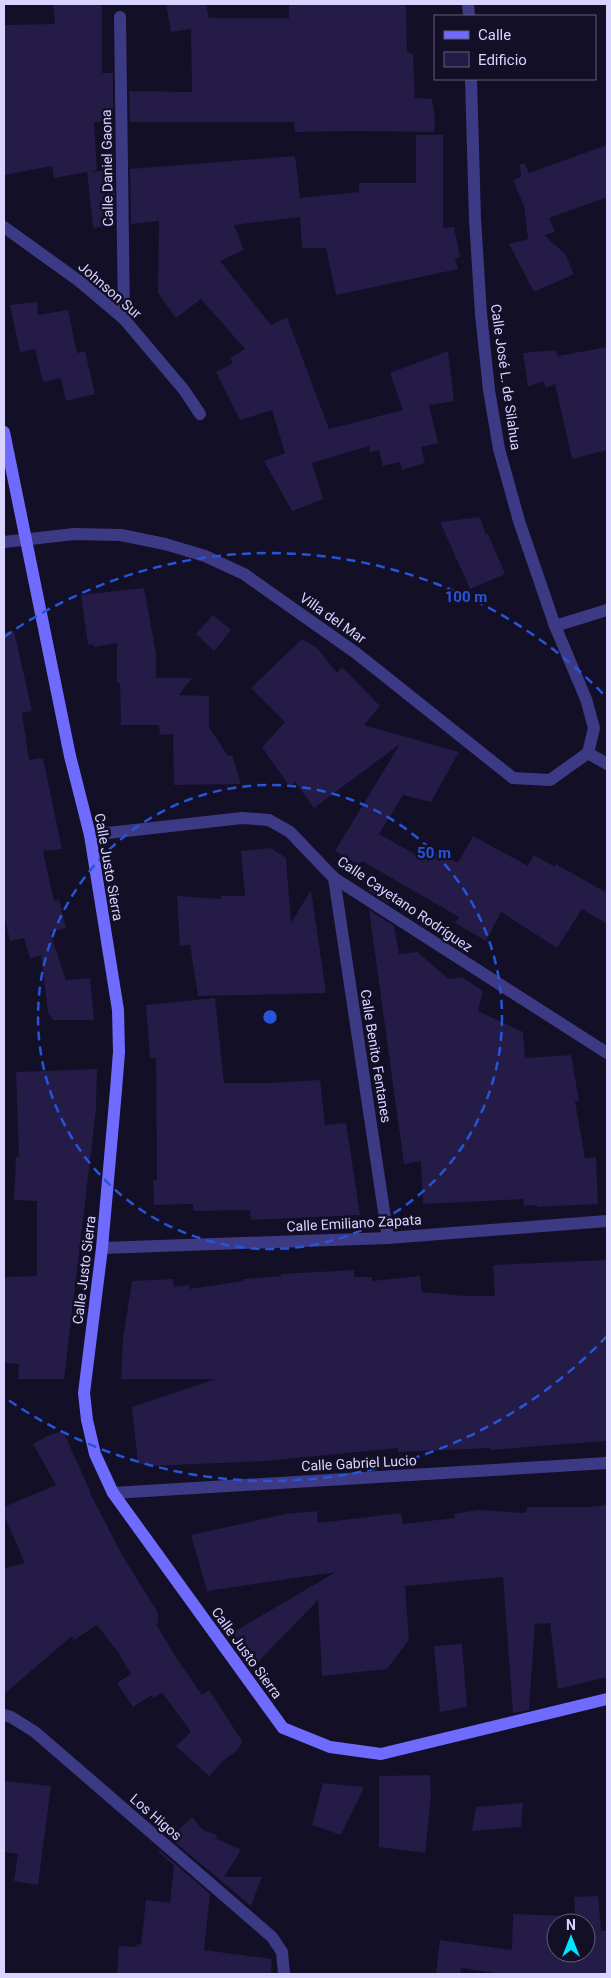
<svg xmlns="http://www.w3.org/2000/svg" width="611" height="1978" font-family="Roboto,sans-serif">
  <style>
    .building { fill: #241b47; fill-rule: evenodd }
    .lines { fill: none; stroke-linecap: round; stroke-linejoin: round }
    .street { stroke: #3d3a85; stroke-width: 12 }
    .secondary { stroke: #6f6bff; stroke-width: 12 }
    .ring { fill: none; stroke: #2655da; stroke-width: 2.5; stroke-dasharray: 9 6 }
    .labels { text-anchor: middle; dominant-baseline: central; stroke-width: 5; stroke-linejoin: round; paint-order: stroke }
    .street-label { font-size: 14px; fill: #d9d4ff; stroke: #130f26 }
    .centre { fill: #2655da; stroke: #130f26; stroke-width: 2.5 }
    .ring-label { font-size: 15px; text-anchor: middle; font-weight: bold; fill: #2655da; stroke: #130f26; stroke-width: 5; stroke-linejoin: round; paint-order: stroke }
  </style>
  <rect width="100%" height="100%" fill="#130f26"/>
  <g class="building">
    <polygon points="53,4 102,4 102,73 113,73 113,122 94,122 97,170 91,172 114,170 115,225 93,228 87,172 54,178 52,166 4,175 4,25 55,24"/>
    <polygon points="166,4 206,4 209,18 289,18 289,4 406,4 407,52 413,54 415,98 432,99 435,119 434,132 354,131 295,132 294,122 130,122 129,91 192,92 191,29 171,32"/>
    <polygon points="416,135 443,135 443,228 454,227 460,257 455,259 458,269 336,295 326,248 302,248 300,217 234,225 244,250 220,261 271,325 287,317 329,429 403,410 390,373 448,351 454,401 429,405 438,443 421,447 425,463 402,470 400,462 383,466 379,450 370,452 369,446 312,463 323,499 292,511 264,461 285,453 272,410 240,420 216,372 233,363 230,358 245,349 201,299 176,318 158,293 159,221 131,224 130,169 295,156 300,198 359,192 359,183 416,183"/>
    <polygon points="607,145 607,197 549,218 555,232 544,235 565,254 574,274 534,292 509,244 528,239 524,206 513,180 521,177 520,165 524,163 529,173"/>
    <polygon points="37,302 38,315 68,310 77,353 85,351 95,394 66,401 61,378 43,382 35,349 20,352 10,305"/>
    <polygon points="607,347 607,450 572,459 555,384 546,388 543,381 528,387 523,353 555,350 558,356"/>
    <polygon points="480,517 486,535 488,534 505,574 470,589 440,522"/>
    <polygon points="144,588 156,653 156,678 192,678 179,695 209,696 209,727 228,756 232,755 241,784 174,785 173,734 160,735 159,725 121,725 120,683 117,683 117,643 94,647 93,644 88,645 81,595"/>
    <polygon points="213,615 231,630 214,651 196,634"/>
    <polygon points="14,631 32,711 22,713 29,760 43,758 62,849 43,851 54,901 59,900 66,928 50,932 66,980 90,978 94,1020 53,1020 48,1012 41,955 30,959 24,938 10,941 4,915 4,632"/>
    <polygon points="302,639 317,648 337,673 342,667 380,706 364,725 459,752 431,802 403,795 379,834 424,859 431,847 458,863 473,836 528,866 534,855 555,867 556,864 607,893 607,924 582,909 557,948 501,912 486,941 455,923 459,917 362,861 359,865 335,851 400,744 314,808 295,782 290,787 262,747 285,722 251,688"/>
    <polygon points="271,848 286,858 291,923 311,890 326,993 198,996 190,945 180,946 177,896 221,899 221,896 245,896 241,851"/>
    <polygon points="386,887 389,904 368,890"/>
    <polygon points="369,910 394,926 399,954 417,952 449,979 462,977 483,991 478,1011 523,1032 525,1058 571,1055 579,1101 575,1101 585,1158 596,1157 598,1204 537,1207 537,1205 524,1206 523,1199 423,1204 421,1161 404,1164"/>
    <polygon points="215,998 224,1083 268,1083 320,1080 325,1125 346,1123 360,1215 251,1220 250,1210 193,1211 193,1204 154,1205 153,1180 157,1180 156,1058 150,1058 146,1005"/>
    <polygon points="97,1069 96,1110 64,1379 18,1379 19,1364 4,1363 4,1277 37,1276 37,1201 14,1200 16,1157 19,1157 16,1072"/>
    <polygon points="607,1260 607,1441 490,1450 490,1448 398,1452 398,1448 266,1461 148,1466 138,1463 132,1407 216,1379 121,1379 123,1339 132,1281 173,1279 174,1287 189,1285 190,1289 243,1281 243,1279 281,1276 281,1274 354,1270 354,1277 372,1277 372,1281 420,1276 422,1292 465,1296 495,1296 493,1265"/>
    <polygon points="63,1431 90,1491 89,1491 122,1555 158,1613 158,1623 156,1624 175,1656 202,1695 209,1690 242,1741 238,1750 225,1759 209,1776 176,1746 191,1732 162,1692 154,1698 152,1695 133,1707 117,1683 131,1674 118,1652 97,1625 74,1640 72,1636 4,1694 4,1568 25,1563 4,1515 4,1507 56,1485 33,1444 47,1436"/>
    <polygon points="607,1505 607,1677 558,1689 550,1623 535,1624 529,1710 513,1713 503,1577 405,1586 409,1640 387,1669 322,1676 318,1600 258,1662 232,1633 336,1572 207,1591 191,1535 286,1514 317,1511 318,1523 401,1513 403,1524 455,1518 454,1514 478,1510 525,1513 528,1507 590,1507"/>
    <polygon points="462,1644 467,1707 440,1712 434,1646"/>
    <polygon points="430,1775 431,1795 425,1853 379,1847 379,1776"/>
    <polygon points="4,1781 51,1786 38,1885 14,1881 18,1854 4,1852"/>
    <polygon points="323,1783 364,1787 341,1835 312,1825"/>
    <polygon points="523,1803 521,1827 472,1831 476,1807"/>
    <polygon points="192,1817 203,1830 217,1835 215,1838 241,1850 224,1877 262,1877 251,1906 170,1838"/>
    <polygon points="159,1850 210,1894 204,1950 272,1959 271,1974 117,1974 119,1946 137,1947 137,1944 141,1945 146,1900 170,1903 174,1866 158,1851"/>
    <path d="M 598,1896 L 601,1931 L 607,1931 L 607,1974 L 502,1974 L 461,1968 L 460,1974 L 436,1974 L 440,1940 L 512,1950 L 513,1914 L 575,1916 L 574,1897 ZM 556,1923 L 586,1923 L 586,1953 L 556,1953 Z"/>
  </g>
  <g class="lines">
    <g class="street">
      <polyline points="468,4 469,16"/>
      <polyline points="120,17 124,319"/>
      <polyline points="471,79 475,219 481,314 489,390 499,449 519,521 555,626 586,699 594,728 588,753"/>
      <polyline points="4,227 79,281 124,319 184,390 200,414"/>
      <polyline points="4,542 74,534 121,535 165,544 205,556 244,574 356,653 513,778 550,780 588,753"/>
      <polyline points="555,626 607,610"/>
      <polyline points="588,753 607,764"/>
      <polyline points="90,835 242,818 269,820 290,832 334,878 607,1053"/>
      <polyline points="334,878 388,1238"/>
      <polyline points="102,1248 388,1238 607,1221"/>
      <polyline points="113,1493 607,1463"/>
      <polyline points="4,1715 11,1717 35,1732 272,1937 282,1952 284,1974"/>
    </g>
    <polyline class="secondary" points="4,432 70,756 90,835 118,1010 119,1052 116,1090 102,1248 84,1393 87,1420 95,1454 113,1493 283,1728 330,1747 381,1754 607,1699"/>
  </g>
  <g class="ring">
    <circle cx="270" cy="1017" r="232"/>
    <path d="M607 1336A464 464 0 0 1 4 1397M4 637A464 464 0 0 1 607 698"/>
  </g>
  <g class="labels">
    <g class="street-label">
      <text transform="translate(107 168) rotate(-91)">Calle Daniel Gaona</text>
      <text transform="translate(110 290) rotate(41)">Johnson Sur</text>
      <text transform="translate(506 377) rotate(82)">Calle José L. de Silahua</text>
      <text transform="translate(333 618) rotate(35)">Villa del Mar</text>
      <text transform="translate(109 867) rotate(80)">Calle Justo Sierra</text>
      <text transform="translate(405 904) rotate(34)">Calle Cayetano Rodríguez</text>
      <text transform="translate(376 1056) rotate(81)">Calle Benito Fentanes</text>
      <text transform="translate(354 1223) rotate(-3)">Calle Emiliano Zapata</text>
      <text transform="translate(84 1270) rotate(-83)">Calle Justo Sierra</text>
      <text transform="translate(359 1463) rotate(-3)">Calle Gabriel Lucio</text>
      <text transform="translate(247 1653) rotate(54)">Calle Justo Sierra</text>
      <text transform="translate(156 1817) rotate(41)">Los Higos</text>
    </g>
  </g>
  <circle cx="270" cy="1017" r="8" class="centre"/>
  <g class="ring-label">
    <text x="466" y="602">100 m</text>
    <text x="434" y="858">50 m</text>
  </g>
  <rect width="611" height="1978" fill="none" stroke="#d9d4ff" stroke-width="10"/>
  <rect x="434" y="15" width="162" height="65" fill="#130f26" stroke="#625e7d"/>
  <rect x="444" y="31" width="25" height="8" fill="#6f6bff" stroke="#625e7d"/>
  <text x="478" y="40" font-size="15" fill="#d9d4ff">Calle</text>
  <rect x="444" y="52" width="25" height="15" fill="#241b47" stroke="#625e7d"/>
  <text x="478" y="65" font-size="15" fill="#d9d4ff">Edificio</text>
  <g transform="translate(571 1938)"><circle r="24" fill="#130f26" stroke="#625e7d"/>
  <path d="M0-4L9 19L0 12L-9 19Z" fill="#00e5ff"/>
  <text y="-8" font-size="14" font-weight="bold" text-anchor="middle" fill="#d9d4ff">N</text>
  </g>
</svg>
